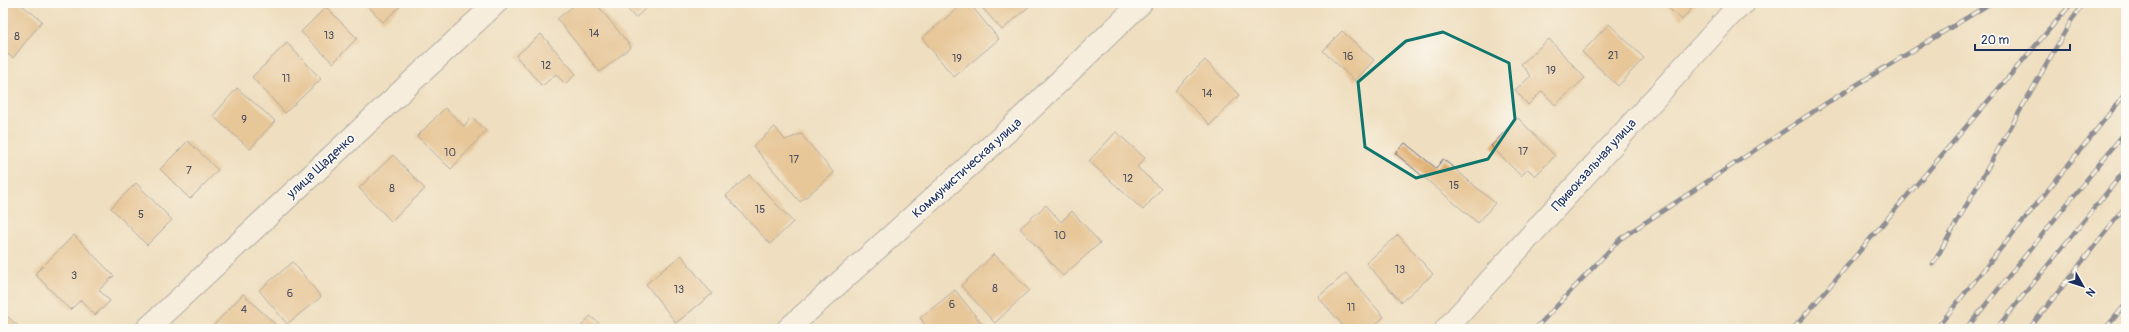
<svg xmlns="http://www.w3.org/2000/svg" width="2129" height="332" font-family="Pangolin,sans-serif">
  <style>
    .building { fill: #dea968 }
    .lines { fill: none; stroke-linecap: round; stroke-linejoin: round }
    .minor-casing { stroke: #656d80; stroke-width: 24 }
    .tertiary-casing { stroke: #656d80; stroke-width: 24 }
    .minor { stroke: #fff; stroke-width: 22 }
    .tertiary { stroke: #fff; stroke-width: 22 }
    .rail-casing { stroke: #1b2f5e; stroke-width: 4.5 }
    .rail { stroke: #fdfcf7; stroke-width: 3; stroke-dasharray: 9; stroke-linecap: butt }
    .marked { fill: none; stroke: #0f766e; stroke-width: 3; stroke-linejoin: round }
    .labels { text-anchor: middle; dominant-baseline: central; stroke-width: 3; stroke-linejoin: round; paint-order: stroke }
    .number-label { font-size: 11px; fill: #4c4e60 }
    .street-label { font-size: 13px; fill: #1b2f5e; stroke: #fdfcf7 }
  </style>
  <rect width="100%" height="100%" fill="#fdfcf7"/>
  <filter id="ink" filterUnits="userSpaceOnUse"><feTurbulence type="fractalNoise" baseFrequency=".025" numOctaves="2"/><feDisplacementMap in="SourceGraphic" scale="8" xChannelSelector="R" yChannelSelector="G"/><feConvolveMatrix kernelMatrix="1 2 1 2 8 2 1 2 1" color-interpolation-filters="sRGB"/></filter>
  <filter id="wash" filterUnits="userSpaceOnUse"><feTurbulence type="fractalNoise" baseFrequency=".012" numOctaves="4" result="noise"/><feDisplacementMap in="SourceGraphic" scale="16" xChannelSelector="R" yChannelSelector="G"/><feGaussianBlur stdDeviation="0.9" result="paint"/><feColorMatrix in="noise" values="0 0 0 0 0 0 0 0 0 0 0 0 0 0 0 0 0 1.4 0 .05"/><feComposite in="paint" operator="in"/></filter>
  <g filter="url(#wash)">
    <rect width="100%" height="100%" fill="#efdfc0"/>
    <g id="blocks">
      <g class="building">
        <polygon points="3,3 19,3 42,21 13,58 3,51"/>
        <polygon points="365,3 404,3 383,22"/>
        <polygon points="577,3 596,3 631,47 600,72 557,19"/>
        <polygon points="623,3 652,3 635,18"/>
        <polygon points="964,3 969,3 999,39 954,77 922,38"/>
        <polygon points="978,3 1033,3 1002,30"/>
        <polygon points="1663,3 1696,3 1682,20"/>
        <polygon points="326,7 357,38 333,63 301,32"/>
        <polygon points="1609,24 1644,58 1618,86 1582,52"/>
        <polygon points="1342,31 1374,60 1355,81 1323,51"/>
        <polygon points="541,34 576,74 565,84 556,74 542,86 516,56"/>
        <polygon points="1549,39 1585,78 1555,105 1542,91 1528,105 1515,90 1531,76 1521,64"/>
        <polygon points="287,43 321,79 285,113 252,77"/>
        <polygon points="1205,60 1239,95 1210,125 1175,90"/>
        <polygon points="237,88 275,121 250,149 213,116"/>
        <polygon points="445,108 464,126 472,117 486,131 451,169 417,136"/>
        <polygon points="1518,118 1555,156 1535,176 1528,169 1521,176 1491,146"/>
        <polygon points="775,127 785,140 801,134 834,173 800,202 753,146"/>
        <polygon points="1116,132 1145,158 1137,167 1161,189 1143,210 1089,161"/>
        <polygon points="188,141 218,170 190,199 160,169"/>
        <polygon points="1405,143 1436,168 1443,159 1495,203 1478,223 1395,153"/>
        <polygon points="393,155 425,189 391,221 359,188"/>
        <polygon points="749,175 793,222 770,244 726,196"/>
        <polygon points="136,183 172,220 147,245 111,208"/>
        <polygon points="1046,205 1061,222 1072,211 1100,243 1063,276 1020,228"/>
        <polygon points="74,235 114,276 99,290 110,301 95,315 81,300 70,310 35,274"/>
        <polygon points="1398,235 1433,274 1401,302 1366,263"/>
        <polygon points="994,254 1029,290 995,323 961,286"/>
        <polygon points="681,255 712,294 676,323 646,284"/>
        <polygon points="293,262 321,297 287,324 259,290"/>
        <polygon points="1346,273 1384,317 1370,329 1346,329 1318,297"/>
        <polygon points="955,290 986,329 928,329 920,318"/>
        <polygon points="243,294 275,324 270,329 214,329 212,327"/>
        <polygon points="3,312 21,329 3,329"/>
        <polygon points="590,316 606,329 579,329"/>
      </g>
    </g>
  </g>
  <g filter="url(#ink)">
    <use href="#blocks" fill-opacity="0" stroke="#656d80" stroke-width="1"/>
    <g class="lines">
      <g class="minor-casing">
        <g id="minor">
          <polyline points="147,329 496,3"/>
          <polyline points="1446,329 1732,13 1744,3"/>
        </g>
      </g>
      <g class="tertiary-casing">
        <polyline id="tertiary" points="788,329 1011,128 1141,3"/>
      </g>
      <use href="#minor" class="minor"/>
      <use href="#tertiary" class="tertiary"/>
      <g class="rail-casing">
        <g id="rail">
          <polyline points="1933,264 2071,21 2084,3"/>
          <polyline points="1535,329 1620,239 1825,104 1991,3"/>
          <polyline points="1793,329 2072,3"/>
          <polyline points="1936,329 2126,93"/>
          <polyline points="1966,329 2126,131"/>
          <polyline points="1996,329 2126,169"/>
          <polyline points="2029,329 2126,206"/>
          <polyline points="2105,329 2126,304"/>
        </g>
      </g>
      <use href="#rail" class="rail"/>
    </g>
  </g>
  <path d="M0 0H2129V332H0ZM 1443,32 L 1509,63 L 1515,119 L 1488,159 L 1416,178 L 1365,147 L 1358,82 L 1406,41 Z" fill="#efdfc0" fill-opacity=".55" fill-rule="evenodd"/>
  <path class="marked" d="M 1443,32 L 1509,63 L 1515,119 L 1488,159 L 1416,178 L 1365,147 L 1358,82 L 1406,41 Z"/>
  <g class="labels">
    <g class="number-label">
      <text x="594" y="33">14</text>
      <text x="329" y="35">13</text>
      <text x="17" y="36">8</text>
      <text x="1613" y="55">21</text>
      <text x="1348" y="56">16</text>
      <text x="957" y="58">19</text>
      <text x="546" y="65">12</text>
      <text x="1551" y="70">19</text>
      <text x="286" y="78">11</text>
      <text x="1207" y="93">14</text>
      <text x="244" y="119">9</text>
      <text x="1523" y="151">17</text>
      <text x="450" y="152">10</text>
      <text x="794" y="159">17</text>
      <text x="189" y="170">7</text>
      <text x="1128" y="178">12</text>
      <text x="1454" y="185">15</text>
      <text x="392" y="188">8</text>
      <text x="760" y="209">15</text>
      <text x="141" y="214">5</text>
      <text x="1060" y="235">10</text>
      <text x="1400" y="269">13</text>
      <text x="74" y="275">3</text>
      <text x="995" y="288">8</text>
      <text x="679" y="289">13</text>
      <text x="290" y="293">6</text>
      <text x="952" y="304">6</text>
      <text x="1351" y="307">11</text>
      <text x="244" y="309">4</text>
    </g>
    <g class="street-label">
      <text transform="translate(1594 165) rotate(-48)">Привокзальная улица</text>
      <text transform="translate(321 166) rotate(-43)">улица Щаденко</text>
      <text transform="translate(967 168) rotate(-42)">Коммунистическая улица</text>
    </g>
  </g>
  <rect width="2129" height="332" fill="none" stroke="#fdfcf7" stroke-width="16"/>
  <g transform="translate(2083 286) rotate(129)" stroke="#fdfcf7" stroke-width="3" paint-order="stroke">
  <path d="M0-3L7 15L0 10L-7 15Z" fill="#1b2f5e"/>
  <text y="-6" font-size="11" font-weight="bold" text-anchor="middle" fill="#1b2f5e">N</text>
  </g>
  <path d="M1975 44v6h95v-6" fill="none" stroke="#1b2f5e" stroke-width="2"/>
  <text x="1981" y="44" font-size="12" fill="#1b2f5e" stroke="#fdfcf7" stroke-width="3" paint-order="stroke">20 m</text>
</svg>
